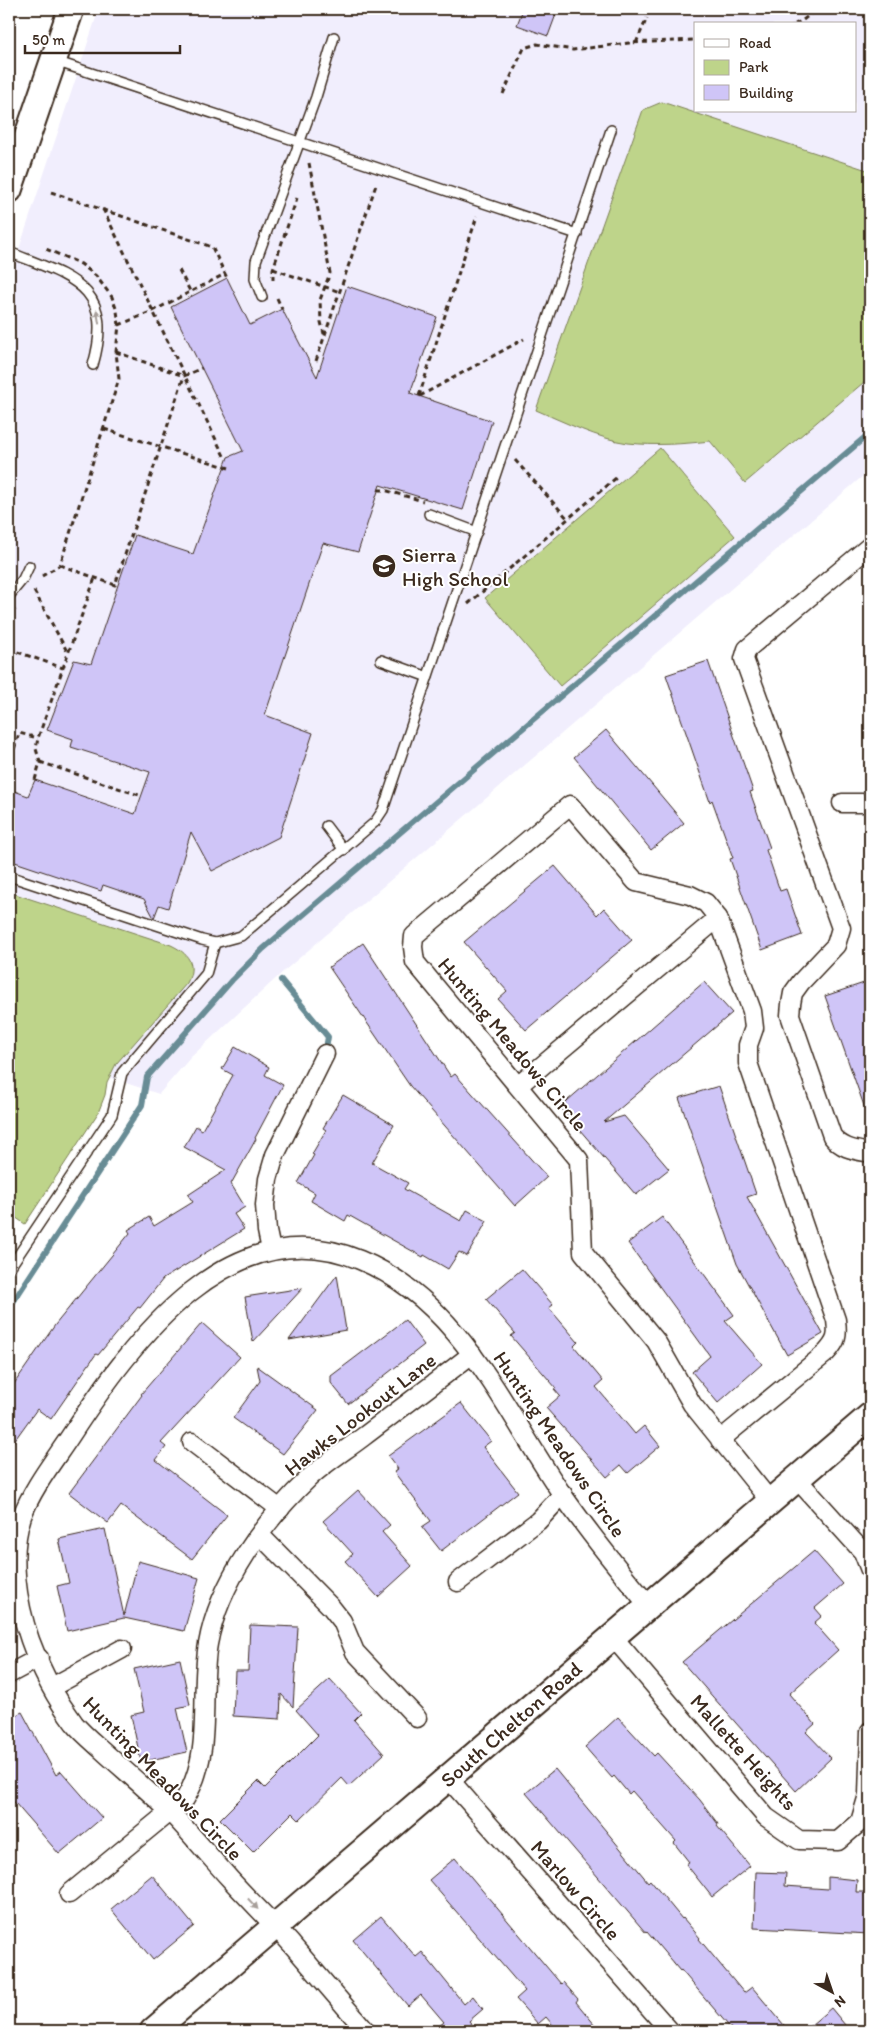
<svg xmlns="http://www.w3.org/2000/svg" width="879" height="2040" font-family="Itim,sans-serif">
  <style>
    .built { fill: #f1eefd; fill-rule: evenodd }
    .green { fill: #bed48a; stroke: #7c7f54 }
    .lines { fill: none; stroke-linecap: round; stroke-linejoin: round }
    .stream { stroke: #678c95; stroke-width: 6 }
    .building { fill: #cfc5f7; stroke: #3b2a1e }
    .service-casing { stroke: #3b2a1e; stroke-width: 12 }
    .minor-casing { stroke: #3b2a1e; stroke-width: 21 }
    .secondary-casing { stroke: #3b2a1e; stroke-width: 29 }
    .path { stroke: #3b2a1e; stroke-width: 3; stroke-dasharray: 5 4; stroke-linecap: butt }
    .service { stroke: #fff; stroke-width: 9 }
    .minor { stroke: #fff; stroke-width: 18 }
    .secondary { stroke: #fff; stroke-width: 25 }
    .oneway { fill: #a79f9a }
    .labels { text-anchor: middle; dominant-baseline: central; stroke-width: 4; stroke-linejoin: round; paint-order: stroke }
    .poi-label { font-size: 21px; fill: #3b2a1e; stroke: #fff; text-anchor: start }
    .street-label { font-size: 21px; fill: #3b2a1e; stroke: #fff }
  </style>
  <rect width="100%" height="100%" fill="#fff"/>
  <filter id="ink" filterUnits="userSpaceOnUse"><feTurbulence type="fractalNoise" baseFrequency=".02" numOctaves="2"/><feDisplacementMap in="SourceGraphic" scale="10" xChannelSelector="R" yChannelSelector="G"/><feConvolveMatrix kernelMatrix="1 2 1 2 8 2 1 2 1" color-interpolation-filters="sRGB"/></filter>
  <g filter="url(#ink)">
    <path class="built" d="M 99,9 L 870,9 L 870,470 L 284,971 L 191,1057 L 159,1094 L 9,1044 L 9,279 ZM 695,24 L 855,24 L 855,111 L 695,111 Z"/>
    <g class="green">
      <path d="M 662,102 L 870,171 L 870,377 L 745,483 L 710,441 C 684,444 655,446 628,443 C 599,439 564,422 536,410 L 643,110 Z"/>
      <polygon points="660,448 735,536 560,686 485,598"/>
      <path d="M 9,892 L 171,945 C 188,953 197,964 187,983 L 116,1064 L 107,1082 L 105,1095 L 98,1113 L 25,1224 L 9,1213 Z"/>
    </g>
    <g class="lines">
      <g class="stream">
        <polyline points="281,980 328,1037 325,1053"/>
        <polyline points="9,1308 142,1105 147,1077 232,980 263,949 870,433"/>
      </g>
    </g>
    <g class="building">
      <polygon points="523,9 558,9 548,36 517,25"/>
      <polygon points="227,278 250,325 282,309 317,377 347,286 437,317 410,393 492,421 463,510 380,485 358,552 323,543 265,715 313,733 279,837 212,871 191,832 168,908 159,905 154,918 144,899 103,885 101,891 9,860 9,789 28,796 35,780 135,814 150,772 71,747 73,739 47,730 74,660 91,664 135,535 193,554 228,457 243,451 171,307"/>
      <polygon points="708,661 753,791 750,792 770,848 766,850 780,891 786,889 802,935 762,950 730,859 733,858 712,800 710,802 666,675"/>
      <polygon points="606,730 684,823 651,850 574,757"/>
      <polygon points="555,866 597,915 604,908 632,940 526,1030 498,999 507,991 464,942"/>
      <polygon points="363,943 451,1077 455,1074 547,1177 515,1206 410,1086 329,967"/>
      <polygon points="704,982 732,1013 604,1122 624,1116 669,1169 636,1195 560,1107"/>
      <polygon points="864,983 870,1001 870,1117 868,1117 825,996"/>
      <polygon points="235,1047 269,1067 265,1075 283,1085 255,1138 256,1139 231,1184 245,1207 234,1214 244,1229 163,1279 140,1308 138,1307 98,1355 96,1354 51,1419 37,1409 9,1448 9,1391 55,1325 130,1233 128,1230 149,1217 154,1226 193,1202 188,1195 226,1170 184,1147 196,1126 202,1130 233,1075 222,1069"/>
      <polygon points="719,1086 756,1194 747,1197 823,1334 787,1355 737,1264 679,1098"/>
      <polygon points="343,1095 394,1125 372,1163 408,1183 404,1189 461,1221 467,1210 487,1221 467,1256 459,1252 448,1269 424,1255 423,1257 348,1215 345,1221 311,1201 315,1193 298,1183 314,1155 312,1154 326,1130 323,1128"/>
      <polygon points="662,1217 734,1315 725,1321 762,1364 718,1403 692,1372 710,1356 628,1243"/>
      <polygon points="522,1269 553,1305 549,1308 578,1342 574,1346 603,1381 596,1387 635,1434 644,1426 660,1446 628,1473 621,1465 607,1477 546,1408 560,1396 554,1389 556,1388 511,1336 515,1333 486,1299"/>
      <polygon points="337,1275 346,1330 289,1340"/>
      <polygon points="303,1288 253,1342 245,1297"/>
      <polygon points="405,1320 424,1345 348,1404 331,1383 331,1376"/>
      <polygon points="202,1323 240,1357 161,1443 166,1447 156,1460 227,1515 192,1559 121,1506 108,1523 69,1493 142,1395 141,1394"/>
      <polygon points="257,1366 318,1410 283,1454 233,1418 260,1381"/>
      <polygon points="461,1403 491,1441 483,1447 518,1492 441,1551 422,1527 431,1521 394,1472 398,1469 388,1456"/>
      <polygon points="358,1490 390,1525 382,1532 412,1566 378,1597 345,1561 353,1554 323,1521"/>
      <polygon points="105,1529 124,1616 138,1561 199,1578 184,1631 124,1618 67,1631 57,1586 69,1583 59,1539"/>
      <polygon points="814,1551 843,1584 815,1608 822,1616 814,1623 838,1650 789,1694 815,1724 806,1732 831,1758 796,1791 682,1662"/>
      <polygon points="250,1625 298,1627 293,1707 281,1694 280,1719 233,1716 235,1671 248,1671"/>
      <polygon points="180,1659 190,1705 177,1708 187,1752 141,1762 131,1715 144,1712 134,1669"/>
      <polygon points="330,1679 361,1713 354,1720 384,1754 349,1786 342,1778 299,1820 292,1813 253,1852 220,1819 258,1781 265,1788 318,1735 296,1710"/>
      <polygon points="22,1712 56,1775 61,1771 102,1818 59,1854 9,1796 9,1719"/>
      <polygon points="618,1717 654,1756 657,1753 700,1800 718,1824 717,1826 750,1866 712,1897 686,1864 689,1862 674,1843 676,1841 632,1791 629,1794 614,1776 612,1778 585,1747"/>
      <polygon points="555,1769 648,1882 650,1880 682,1919 683,1918 700,1938 699,1939 744,1993 752,1987 789,2031 733,2031 681,1970 680,1971 647,1932 646,1933 526,1793"/>
      <polygon points="455,1858 561,1984 563,1982 578,1999 576,2002 600,2031 558,2031 546,2017 538,2024 516,1999 525,1991 429,1880"/>
      <polygon points="756,1872 786,1873 785,1886 828,1889 828,1877 857,1880 856,1892 870,1892 870,1934 754,1928"/>
      <polygon points="152,1875 194,1926 153,1960 111,1909"/>
      <polygon points="381,1916 416,1957 422,1952 464,2004 473,1996 483,2009 469,2021 478,2031 433,2031 444,2022 421,1995 408,2006 387,1981 353,1940"/>
      <polygon points="831,2008 850,2031 804,2031"/>
    </g>
    <g class="lines">
      <g class="service-casing">
        <g id="service">
          <polyline points="55,61 577,234"/>
          <path d="M 9,252 C 70,277 116,285 93,365"/>
          <polyline points="262,297 255,279 256,261 316,97 334,37"/>
          <polyline points="429,514 477,532"/>
          <polyline points="9,596 23,579 29,566"/>
          <polyline points="381,660 428,677"/>
          <polyline points="326,826 344,850"/>
          <polyline points="9,876 202,940 215,943 241,936 375,822 383,810 611,130"/>
          <polyline points="9,1269 112,1115 122,1073 206,974 215,943"/>
        </g>
      </g>
      <g class="minor-casing">
        <g id="minor">
          <path d="M 870,546 L 747,649 L 744,659 L 841,928 L 836,945 L 801,982 L 793,993 L 791,1004 L 790,1015 L 832,1136 C 842,1149 855,1150 870,1153"/>
          <polyline points="842,803 870,803"/>
          <polyline points="519,1085 718,918"/>
          <polyline points="271,1250 267,1231 265,1205 268,1179 275,1155 325,1054"/>
          <path d="M 720,1440 L 826,1353 C 837,1341 838,1336 836,1320 L 748,1063 L 748,1045 L 754,1028 L 752,1011 L 718,918 L 706,903 L 690,895 L 636,882 L 570,805 L 414,936 L 413,947 L 415,962 L 579,1160 L 583,1252 L 656,1341 L 692,1404 L 770,1501"/>
          <polyline points="192,1442 280,1509"/>
          <polyline points="797,1479 863,1552 870,1570"/>
          <polyline points="260,1535 331,1607 342,1621 355,1652 417,1718"/>
          <polyline points="458,1582 538,1521 563,1494"/>
          <polyline points="613,1637 766,1817 799,1840 838,1841 860,1822 868,1795 870,1731"/>
          <polyline points="9,1674 39,1658"/>
          <polyline points="52,1687 122,1649"/>
          <polyline points="448,1778 670,2031"/>
          <path d="M 69,1894 L 185,1799 C 214,1752 199,1695 208,1644 C 219,1582 265,1520 309,1478 C 325,1463 346,1450 363,1437 C 400,1409 436,1382 472,1354"/>
          <path d="M 366,2031 C 342,2003 318,1975 294,1947 C 274,1924 251,1902 230,1879 C 210,1857 192,1835 172,1814 C 150,1792 125,1771 102,1750 C 93,1742 82,1733 74,1723 C 56,1699 40,1668 30,1640 C 17,1603 9,1554 22,1516 C 33,1487 54,1461 71,1435 C 132,1342 231,1206 360,1260 C 460,1301 505,1411 562,1494 C 589,1533 619,1570 649,1606"/>
        </g>
      </g>
      <g class="secondary-casing">
        <g id="secondary">
          <polyline points="9,190 71,9"/>
          <polyline points="153,2031 870,1416"/>
        </g>
      </g>
      <g class="path">
        <polyline points="795,24 803,20 817,9"/>
        <polyline points="636,43 647,18"/>
        <polyline points="503,94 524,48 537,44 573,50 629,43 695,40"/>
        <polyline points="309,163 330,273 320,300 321,322 324,334"/>
        <polyline points="51,192 212,247 227,278"/>
        <polyline points="103,209 225,458"/>
        <polyline points="273,269 340,292"/>
        <polyline points="179,270 190,291"/>
        <polyline points="273,280 273,269 298,195"/>
        <polyline points="277,298 282,309"/>
        <polyline points="119,325 153,311 225,274"/>
        <polyline points="116,352 184,376 202,368"/>
        <polyline points="316,361 377,182"/>
        <polyline points="419,396 477,216"/>
        <polyline points="420,396 524,339"/>
        <polyline points="104,429 229,468"/>
        <polyline points="515,460 568,519"/>
        <polyline points="378,490 384,490 423,501"/>
        <polyline points="60,565 115,585 184,376"/>
        <polyline points="42,576 60,565 119,379 116,352 119,325 117,311 112,297 96,276 81,264 46,249"/>
        <polyline points="34,591 68,653"/>
        <polyline points="468,604 616,478"/>
        <polyline points="9,616 16,610"/>
        <polyline points="9,649 63,668"/>
        <polyline points="40,762 142,796"/>
        <polyline points="9,766 19,733 38,738"/>
        <polyline points="35,780 40,762 36,749 38,738 95,578"/>
      </g>
      <use href="#service" class="service"/>
      <use href="#minor" class="minor"/>
      <use href="#secondary" class="secondary"/>
    </g>
    <defs><path id="oneway-solid" d="M-6-.8H1V-3.2L6.5 0L1 3.2V.8H-6Z" transform="scale(1.25)"/></defs>
    <g class="oneway">
      <use href="#oneway-solid" transform="translate(98 317) rotate(-99)"/>
      <use href="#oneway-solid" transform="translate(253 1904) rotate(47)"/>
    </g>
  </g>
  <defs>
    <g id="school-disc" transform="scale(1.25)"><circle r="9.5" fill="#3b2a1e" stroke="#fff"/><path d="M0-5L7-2L0 1L-7-2ZM-4 1L0 2.5L4 1V4Q0 6-4 4Z" fill="#fff"/></g>
  </defs>
  <g fill-rule="evenodd">
    <use href="#school-disc" x="384" y="566"/>
  </g>
  <g class="labels">
    <g class="poi-label">
      <text x="402" y="554">Sierra<tspan x="402" dy="24">High School</tspan></text>
    </g>
    <g class="street-label">
      <text transform="translate(513 1044) rotate(50)">Hunting Meadows Circle</text>
      <text transform="translate(360 1414) rotate(-38)">Hawks Lookout Lane</text>
      <text transform="translate(560 1444) rotate(56)">Hunting Meadows Circle</text>
      <text transform="translate(511 1724) rotate(-41)">South Chelton Road</text>
      <text transform="translate(744 1752) rotate(48)">Mallette Heights</text>
      <text transform="translate(163 1778) rotate(46)">Hunting Meadows Circle</text>
      <text transform="translate(576 1890) rotate(49)">Marlow Circle</text>
    </g>
  </g>
  <rect width="879" height="2040" fill="none" stroke="#fff" stroke-width="30"/>
  <rect x="15" y="15" width="849" height="2010" fill="none" stroke="#3b2a1e" stroke-width="2" filter="url(#ink)"/>
  <rect x="694" y="22" width="162" height="90" fill="#ffffff" stroke="#b1aaa5"/>
  <rect x="704" y="39" width="25" height="8" fill="#ffffff" stroke="#b1aaa5"/>
  <text x="739" y="48" font-size="15" fill="#3b2a1e">Road</text>
  <rect x="704" y="60" width="25" height="15" fill="#bed48a" stroke="#b1aaa5"/>
  <text x="739" y="72" font-size="15" fill="#3b2a1e">Park</text>
  <rect x="704" y="85" width="25" height="15" fill="#cfc5f7" stroke="#b1aaa5"/>
  <text x="739" y="98" font-size="15" fill="#3b2a1e">Building</text>
  <g transform="translate(832 1992) rotate(140)" stroke="#ffffff" stroke-width="4" paint-order="stroke">
  <path d="M0-4L9 19L0 12L-9 19Z" fill="#3b2a1e"/>
  <text y="-8" font-size="14" font-weight="bold" text-anchor="middle" fill="#3b2a1e">N</text>
  </g>
  <path d="M25 45v8h155v-8" fill="none" stroke="#3b2a1e" stroke-width="2.5"/>
  <text x="32" y="45" font-size="15" fill="#3b2a1e" stroke="#ffffff" stroke-width="4" paint-order="stroke">50 m</text>
</svg>
